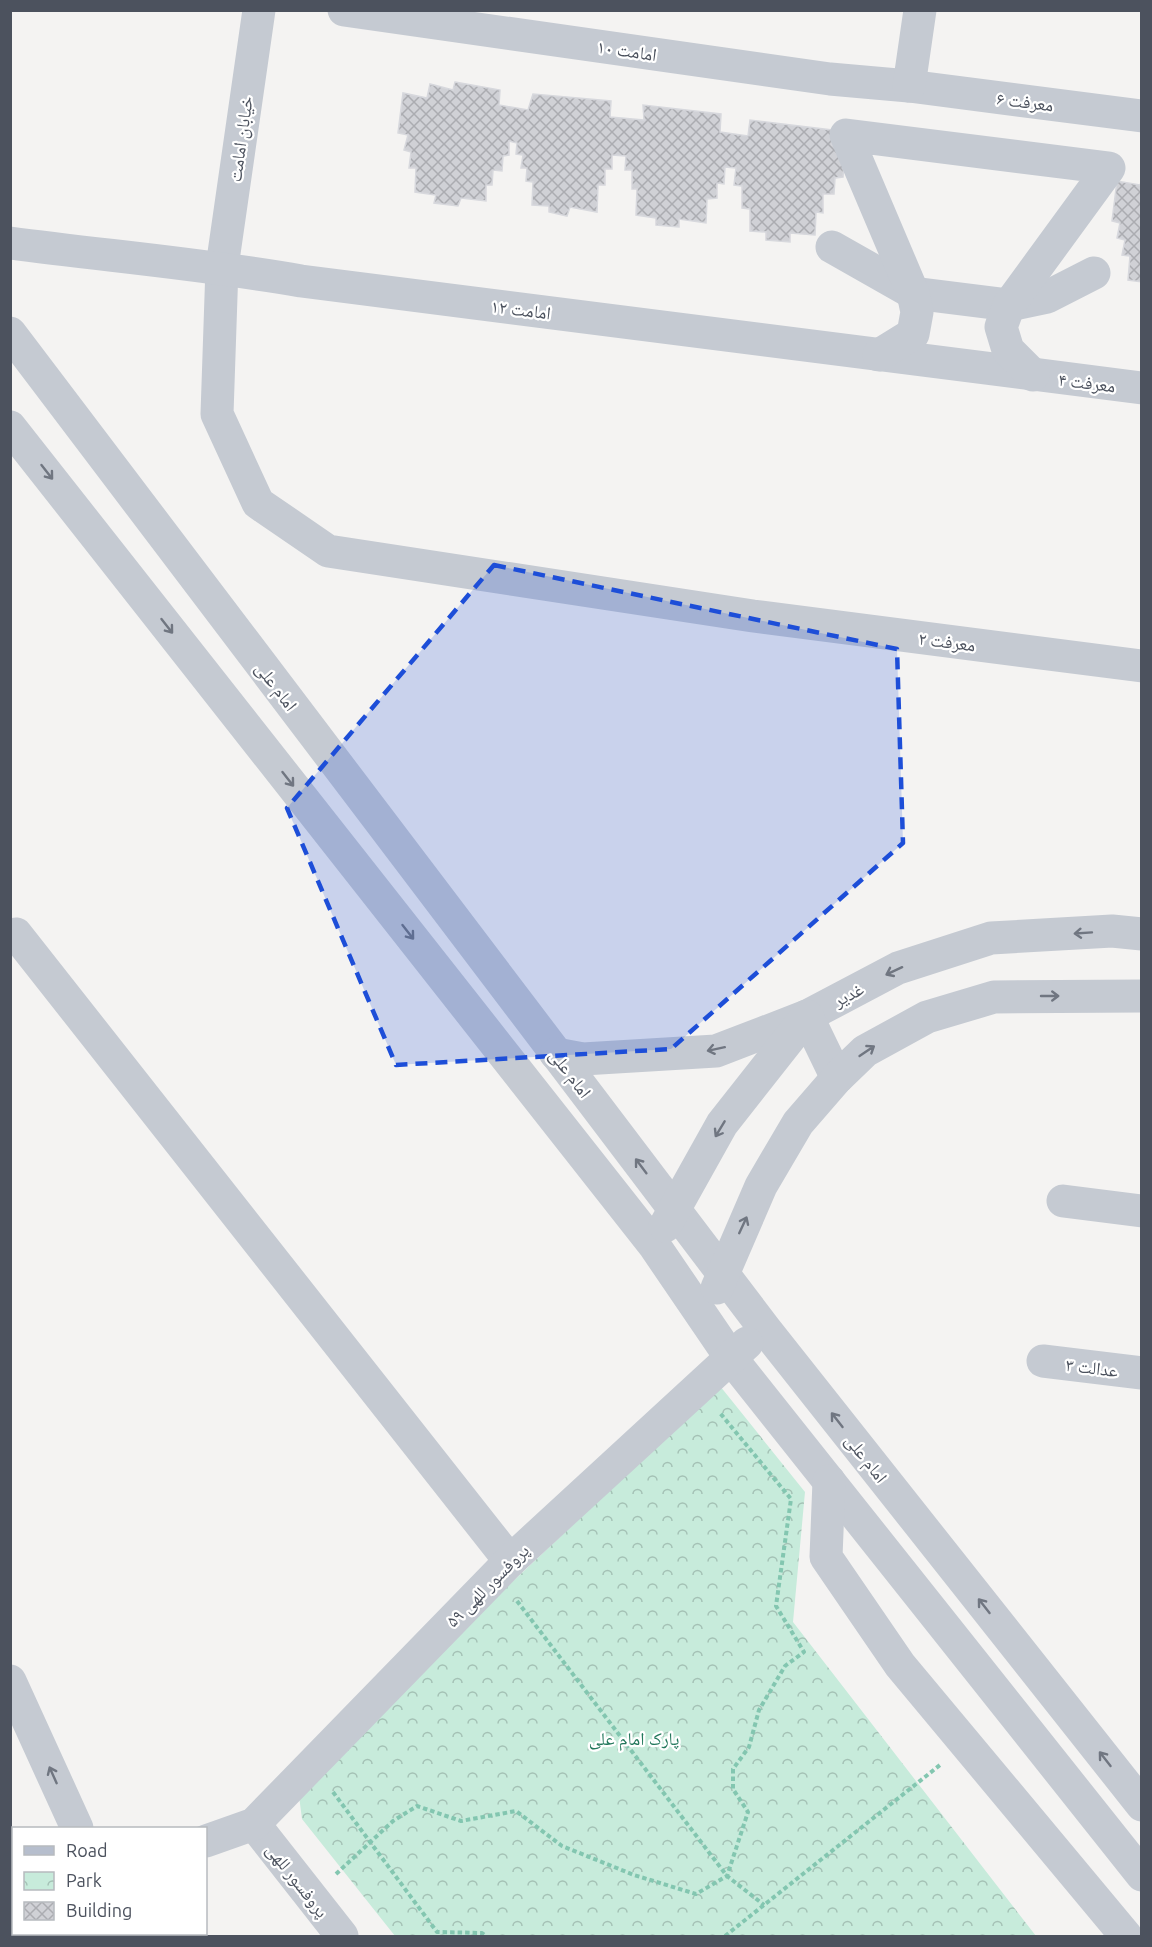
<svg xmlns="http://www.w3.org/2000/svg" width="1152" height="1947" font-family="Ubuntu,'Noto Naskh Arabic',sans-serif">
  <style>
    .park { fill: url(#park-crowns) }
    .building { fill: url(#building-cross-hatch); stroke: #d7d8dd; stroke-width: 1.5 }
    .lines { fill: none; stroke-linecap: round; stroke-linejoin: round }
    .path { stroke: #83c6b0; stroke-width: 4; stroke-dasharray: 4.5 3; stroke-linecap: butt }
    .minor { stroke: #c5cad2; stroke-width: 33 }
    .major { stroke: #b6becd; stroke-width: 33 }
    .oneway { stroke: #707681 }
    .marked { fill: #1d4ed8; fill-opacity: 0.2; stroke: #1d4ed8; stroke-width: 4.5; stroke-dasharray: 12 8; stroke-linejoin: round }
    .labels { text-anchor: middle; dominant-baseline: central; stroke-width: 4.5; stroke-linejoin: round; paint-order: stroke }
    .street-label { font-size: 18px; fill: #4c525e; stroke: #fff }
    .park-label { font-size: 18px; fill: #23785c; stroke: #fff }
  </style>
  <defs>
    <pattern id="park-crowns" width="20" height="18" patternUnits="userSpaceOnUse" patternTransform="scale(1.5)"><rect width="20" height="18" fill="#c7ebdb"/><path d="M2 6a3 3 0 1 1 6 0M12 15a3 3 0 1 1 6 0" fill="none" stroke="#a4c1b5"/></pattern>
    <pattern id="building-cross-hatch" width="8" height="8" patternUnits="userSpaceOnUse" patternTransform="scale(1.5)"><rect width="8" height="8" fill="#d0d1d6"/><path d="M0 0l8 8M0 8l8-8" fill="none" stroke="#abacb1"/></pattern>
  </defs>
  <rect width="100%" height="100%" fill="#f4f3f2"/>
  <polygon class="park" points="720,1386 805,1492 793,1622 1036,1936 395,1936 302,1819 299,1796 310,1773"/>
  <g class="building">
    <polygon points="455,82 500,90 499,105 528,110 533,94 611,101 610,117 644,120 643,105 721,114 720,132 748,136 750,120 832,130 832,145 845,147 843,177 835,178 834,194 823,194 823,213 816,212 815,235 790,233 790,242 766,240 766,232 750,231 750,209 742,208 742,186 734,185 736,168 725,167 724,184 717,183 717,198 707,199 706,223 679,219 679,227 656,225 656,218 636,215 637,189 632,189 632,170 625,170 626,156 612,155 612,169 605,169 605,185 598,185 597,212 570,207 567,216 549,212 549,206 532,205 533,182 526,181 527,168 521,168 523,155 516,154 517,143 509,141 509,155 503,156 502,171 493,170 492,185 486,185 486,201 461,198 458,206 434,203 436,195 415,192 416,168 409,168 411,152 404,150 408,135 398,133 403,93 427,98 430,84 453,90"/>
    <polygon points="1142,180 1142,282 1128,280 1130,256 1122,255 1125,240 1117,238 1120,223 1112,221 1117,181 1140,185"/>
  </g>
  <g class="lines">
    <g class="path">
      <polyline points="517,1601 727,1876 764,1905"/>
      <polyline points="333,1792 437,1932 482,1933 486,1936"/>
      <polyline points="336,1874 393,1821 417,1806 461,1821 516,1811 562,1846 634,1875 696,1894 727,1876 748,1812 733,1789 733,1769 749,1747 759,1710 785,1666 804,1652 776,1606 791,1499 720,1413"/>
      <polyline points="725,1936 940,1765"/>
    </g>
    <g class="minor">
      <polyline points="259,10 222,267 217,414 258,503 328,551 753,616 1142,666"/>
      <polyline points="344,10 830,79 909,86 1142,116"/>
      <polyline points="909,86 920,10"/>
      <path d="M 10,243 C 108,256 205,264 301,281 L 1142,388"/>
      <polyline points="832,247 913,293 1009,305 1047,297 1094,273"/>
      <polyline points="10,333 765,1329 1142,1805"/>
      <polyline points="879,355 913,334 917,312 913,293 846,135 1109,168 1009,305 1001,327 1008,350 1033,375"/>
      <polyline points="10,427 654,1245 731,1358 1142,1875"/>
      <polyline points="16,934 510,1561"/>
      <polyline points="556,1054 583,1059 716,1051 807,1016 898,968 991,938 1112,931 1142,934"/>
      <polyline points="1063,1201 1142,1211"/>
      <polyline points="665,1226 722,1124 807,1016 837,1078"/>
      <polyline points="717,1288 761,1186 798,1123 837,1078 865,1051 927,1017 994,997 1142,996"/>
      <polyline points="1043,1361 1142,1373"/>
      <polyline points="829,1481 826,1557 900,1665 1126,1936"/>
      <polyline points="10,1681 77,1828"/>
      <polyline points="254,1824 342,1936"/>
      <polyline points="206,1841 254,1824 510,1561 747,1343"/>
      <polyline points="111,1934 112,1936"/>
    </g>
    <g class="major">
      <polyline points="10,1849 14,1853"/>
      <polyline points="79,1934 81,1936"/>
    </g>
  </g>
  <defs><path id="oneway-shaft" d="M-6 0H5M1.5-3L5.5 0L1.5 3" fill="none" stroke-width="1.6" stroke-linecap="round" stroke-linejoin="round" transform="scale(1.5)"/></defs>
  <g class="oneway">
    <use href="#oneway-shaft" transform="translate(47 472) rotate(52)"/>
    <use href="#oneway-shaft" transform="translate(167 626) rotate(52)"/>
    <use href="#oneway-shaft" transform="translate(288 779) rotate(52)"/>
    <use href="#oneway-shaft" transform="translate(408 932) rotate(52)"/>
    <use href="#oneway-shaft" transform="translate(1083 933) rotate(176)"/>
    <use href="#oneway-shaft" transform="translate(894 971) rotate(155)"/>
    <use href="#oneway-shaft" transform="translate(1050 996)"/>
    <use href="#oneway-shaft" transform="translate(716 1049) rotate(168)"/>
    <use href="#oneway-shaft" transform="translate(867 1051) rotate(-34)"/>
    <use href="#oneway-shaft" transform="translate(720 1129) rotate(121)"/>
    <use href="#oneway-shaft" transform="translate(641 1166) rotate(-127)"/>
    <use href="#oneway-shaft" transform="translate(743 1225) rotate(-65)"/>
    <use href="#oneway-shaft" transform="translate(837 1420) rotate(-128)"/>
    <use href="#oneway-shaft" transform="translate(984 1606) rotate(-128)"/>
    <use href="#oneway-shaft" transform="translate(1105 1759) rotate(-128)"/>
    <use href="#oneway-shaft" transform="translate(53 1775) rotate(-114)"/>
  </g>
  <path class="marked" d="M 494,565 L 897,649 L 903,843 L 671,1049 L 396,1065 L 287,808 Z"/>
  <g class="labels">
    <g class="street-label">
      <text transform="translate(627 50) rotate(8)">امامت ۱۰</text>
      <text transform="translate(1025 101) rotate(7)">معرفت ۶</text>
      <text transform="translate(240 139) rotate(-82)">خیابان امامت</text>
      <text transform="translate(521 309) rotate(7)">امامت ۱۲</text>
      <text transform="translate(1087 382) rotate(7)">معرفت ۴</text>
      <text transform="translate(947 641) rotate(7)">معرفت ۲</text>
      <text transform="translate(277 686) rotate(53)">امام علی</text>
      <text transform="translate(848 994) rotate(-28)">غدیر</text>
      <text transform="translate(571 1073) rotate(53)">امام علی</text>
      <text transform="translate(1092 1367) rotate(7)">عدالت ۳</text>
      <text transform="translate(867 1458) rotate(52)">امام علی</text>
      <text transform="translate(487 1585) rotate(-45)">پروفسور للهی ۵۹</text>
      <text transform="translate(298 1880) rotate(52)">پروفسور للهی</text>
    </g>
    <g class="park-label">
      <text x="634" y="1738">پارک امام علی</text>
    </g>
  </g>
  <rect width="1152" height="1947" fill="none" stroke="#4c525e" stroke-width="24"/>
  <rect x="12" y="1827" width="195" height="108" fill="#ffffff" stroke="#b7babf" stroke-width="1.5"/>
  <rect x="24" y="1846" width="30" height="9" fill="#b6becd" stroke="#b7babf" stroke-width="1.5"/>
  <text x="66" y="1857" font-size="18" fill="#4c525e">Road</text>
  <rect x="24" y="1872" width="30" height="18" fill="url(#park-crowns)" stroke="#b7babf" stroke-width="1.5"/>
  <text x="66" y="1887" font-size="18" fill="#4c525e">Park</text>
  <rect x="24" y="1902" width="30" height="18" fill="url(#building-cross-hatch)" stroke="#b7babf" stroke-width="1.5"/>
  <text x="66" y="1917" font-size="18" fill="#4c525e">Building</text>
</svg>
